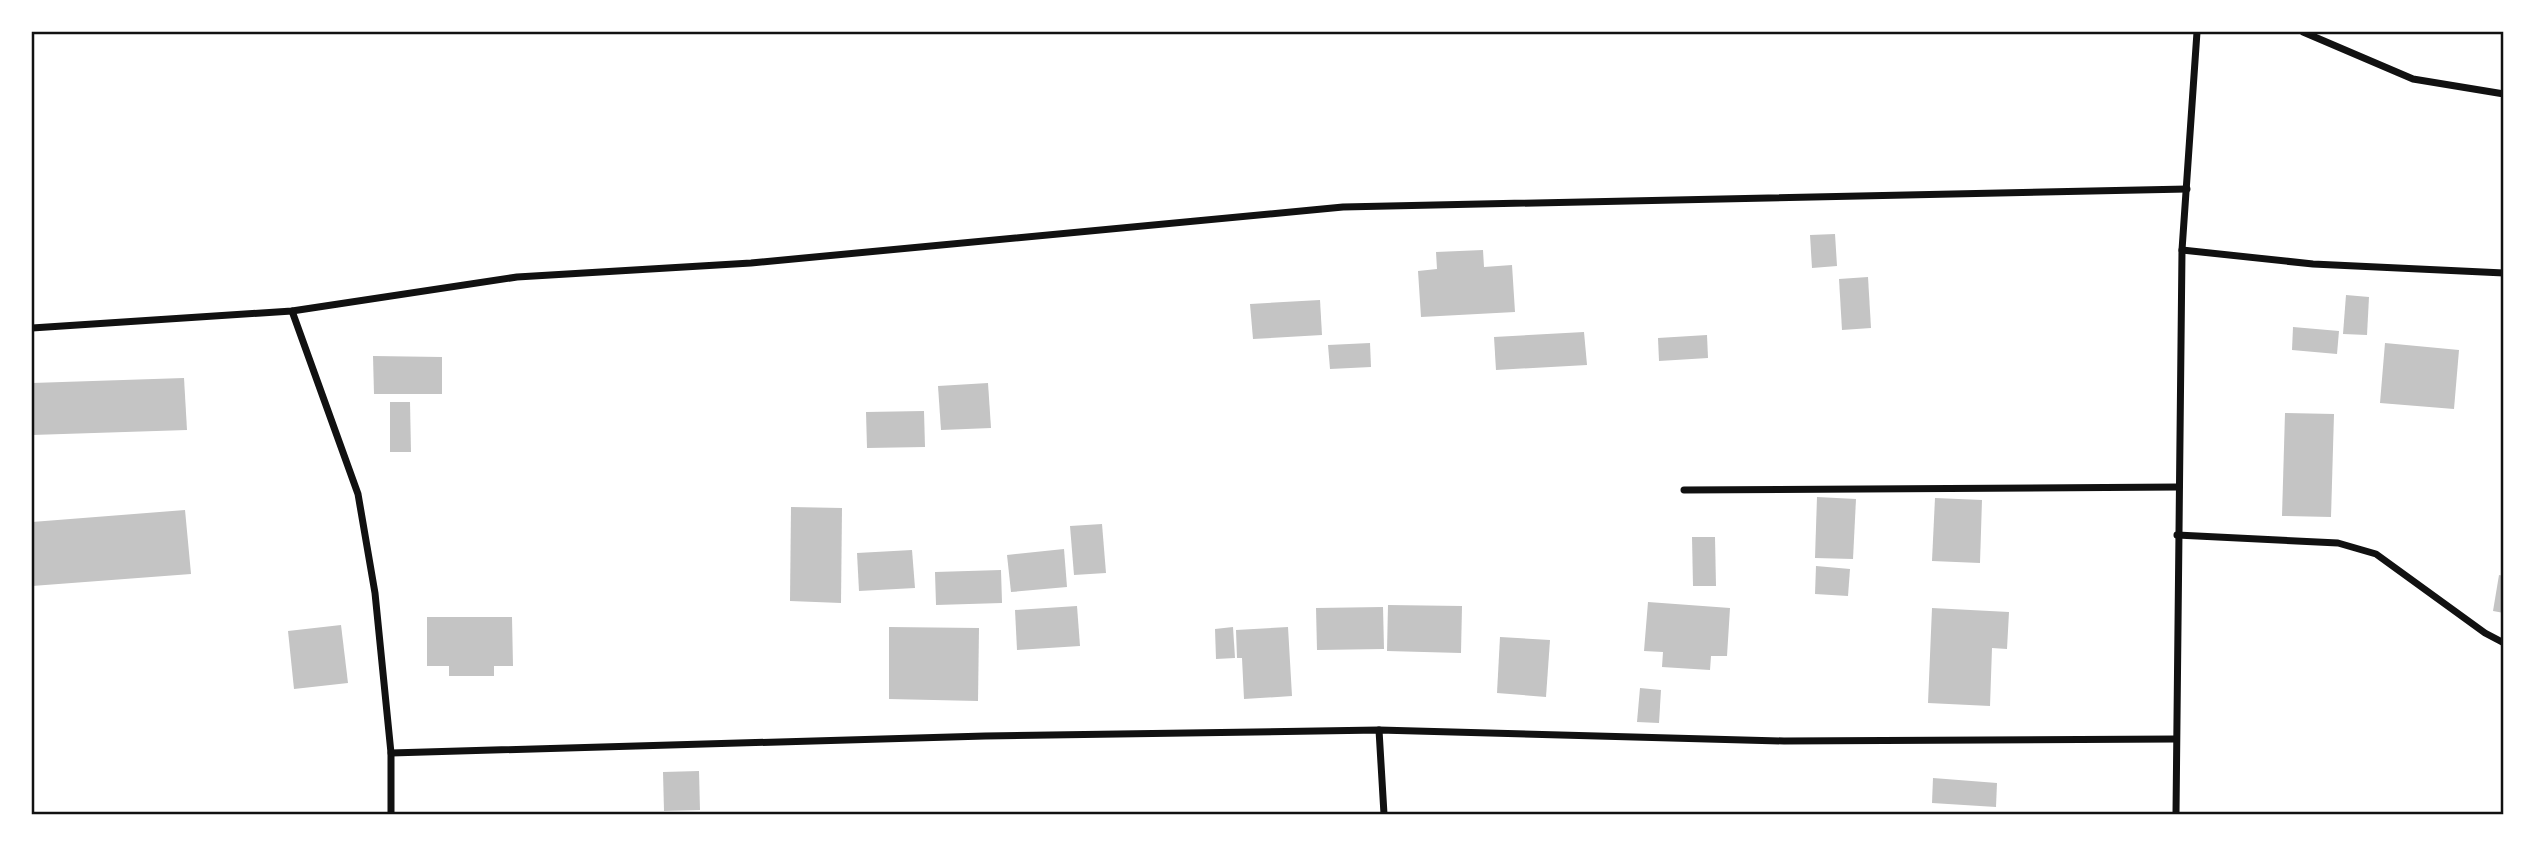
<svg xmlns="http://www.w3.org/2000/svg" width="2535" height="846" font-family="'DejaVu Sans',sans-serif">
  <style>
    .building { fill: #c4c4c4 }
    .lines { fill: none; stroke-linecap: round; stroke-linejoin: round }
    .minor { stroke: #111; stroke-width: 7 }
    .neatline { fill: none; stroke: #111; stroke-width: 2.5 }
  </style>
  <rect width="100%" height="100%" fill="#fff"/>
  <g class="building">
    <polygon points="1835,234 1837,266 1812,268 1810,235"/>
    <polygon points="1483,250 1484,267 1512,265 1515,312 1421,317 1418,271 1437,269 1436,252"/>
    <polygon points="1868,277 1871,328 1842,330 1839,279"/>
    <polygon points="2346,295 2369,297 2367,335 2343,334"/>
    <polygon points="1320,300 1322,335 1253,339 1250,304"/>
    <polygon points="2293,327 2339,331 2337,354 2292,350"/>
    <polygon points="1584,332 1587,365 1496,370 1494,337"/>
    <polygon points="1707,335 1708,358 1659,361 1658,338"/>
    <polygon points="1370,343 1371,367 1330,369 1328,345"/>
    <polygon points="2385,343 2459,350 2454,409 2380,403"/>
    <polygon points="373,356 442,357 442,394 374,394"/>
    <polygon points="184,378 187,430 32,435 32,383"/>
    <polygon points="988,383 991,428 941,430 938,386"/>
    <polygon points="390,402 410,402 411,452 390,452"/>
    <polygon points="924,411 925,447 867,448 866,412"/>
    <polygon points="2285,413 2334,414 2331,517 2282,516"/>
    <polygon points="1817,497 1856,499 1853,559 1815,558"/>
    <polygon points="1935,498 1982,500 1980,563 1932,561"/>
    <polygon points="791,507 842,508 841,603 790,601"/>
    <polygon points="185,510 191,574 32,586 32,522"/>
    <polygon points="1102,524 1106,573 1074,575 1070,526"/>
    <polygon points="1692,537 1715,537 1716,586 1693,586"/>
    <polygon points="1064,549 1067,587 1011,592 1007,555"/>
    <polygon points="912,550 915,588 859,591 857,553"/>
    <polygon points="1816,566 1850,569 1848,596 1815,594"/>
    <polygon points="1001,570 1002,603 936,605 935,572"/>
    <polygon points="2499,575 2504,576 2504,613 2493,611"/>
    <polygon points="1648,602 1730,608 1727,656 1711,656 1710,670 1662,667 1663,652 1644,651"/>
    <polygon points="1388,605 1462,606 1461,653 1387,651"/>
    <polygon points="1077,606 1080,646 1017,650 1015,610"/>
    <polygon points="1383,607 1384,649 1317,650 1316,608"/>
    <polygon points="1932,608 2009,612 2007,649 1992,648 1990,706 1928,703"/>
    <polygon points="427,617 512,617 513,666 494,666 494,676 449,676 449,666 427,666"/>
    <polygon points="341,625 348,683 294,689 288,631"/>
    <polygon points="889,627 979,628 978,701 889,699"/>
    <polygon points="1233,627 1235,658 1216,659 1215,629"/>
    <polygon points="1288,627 1292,696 1244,699 1242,658 1237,658 1236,630"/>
    <polygon points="1500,637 1550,640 1546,697 1497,693"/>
    <polygon points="1640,688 1661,690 1659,723 1637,722"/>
    <polygon points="699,771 700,810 664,811 663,772"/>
    <polygon points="1933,778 1997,783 1996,807 1932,803"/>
    <rect x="900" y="812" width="31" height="2"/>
  </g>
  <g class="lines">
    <g class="minor">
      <polyline points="2303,32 2413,79 2504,94"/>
      <polyline points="2182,250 2313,264 2504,273"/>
      <polyline points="292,311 358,494 375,593 391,753 391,814"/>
      <polyline points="32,328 292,311 517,277 751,263 1343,207 2187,189"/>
      <polyline points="1684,490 2179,487"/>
      <polyline points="2177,535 2338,543 2376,554 2485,633 2504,643"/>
      <polyline points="1379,730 1384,814"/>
      <polyline points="391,753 985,736 1379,730 1784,741 2176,739"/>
      <polyline points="2176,814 2182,250 2197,32"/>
    </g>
  </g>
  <rect width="2535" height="846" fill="none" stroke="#ffffff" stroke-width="66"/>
  <rect x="33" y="33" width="2469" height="780" class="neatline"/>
</svg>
